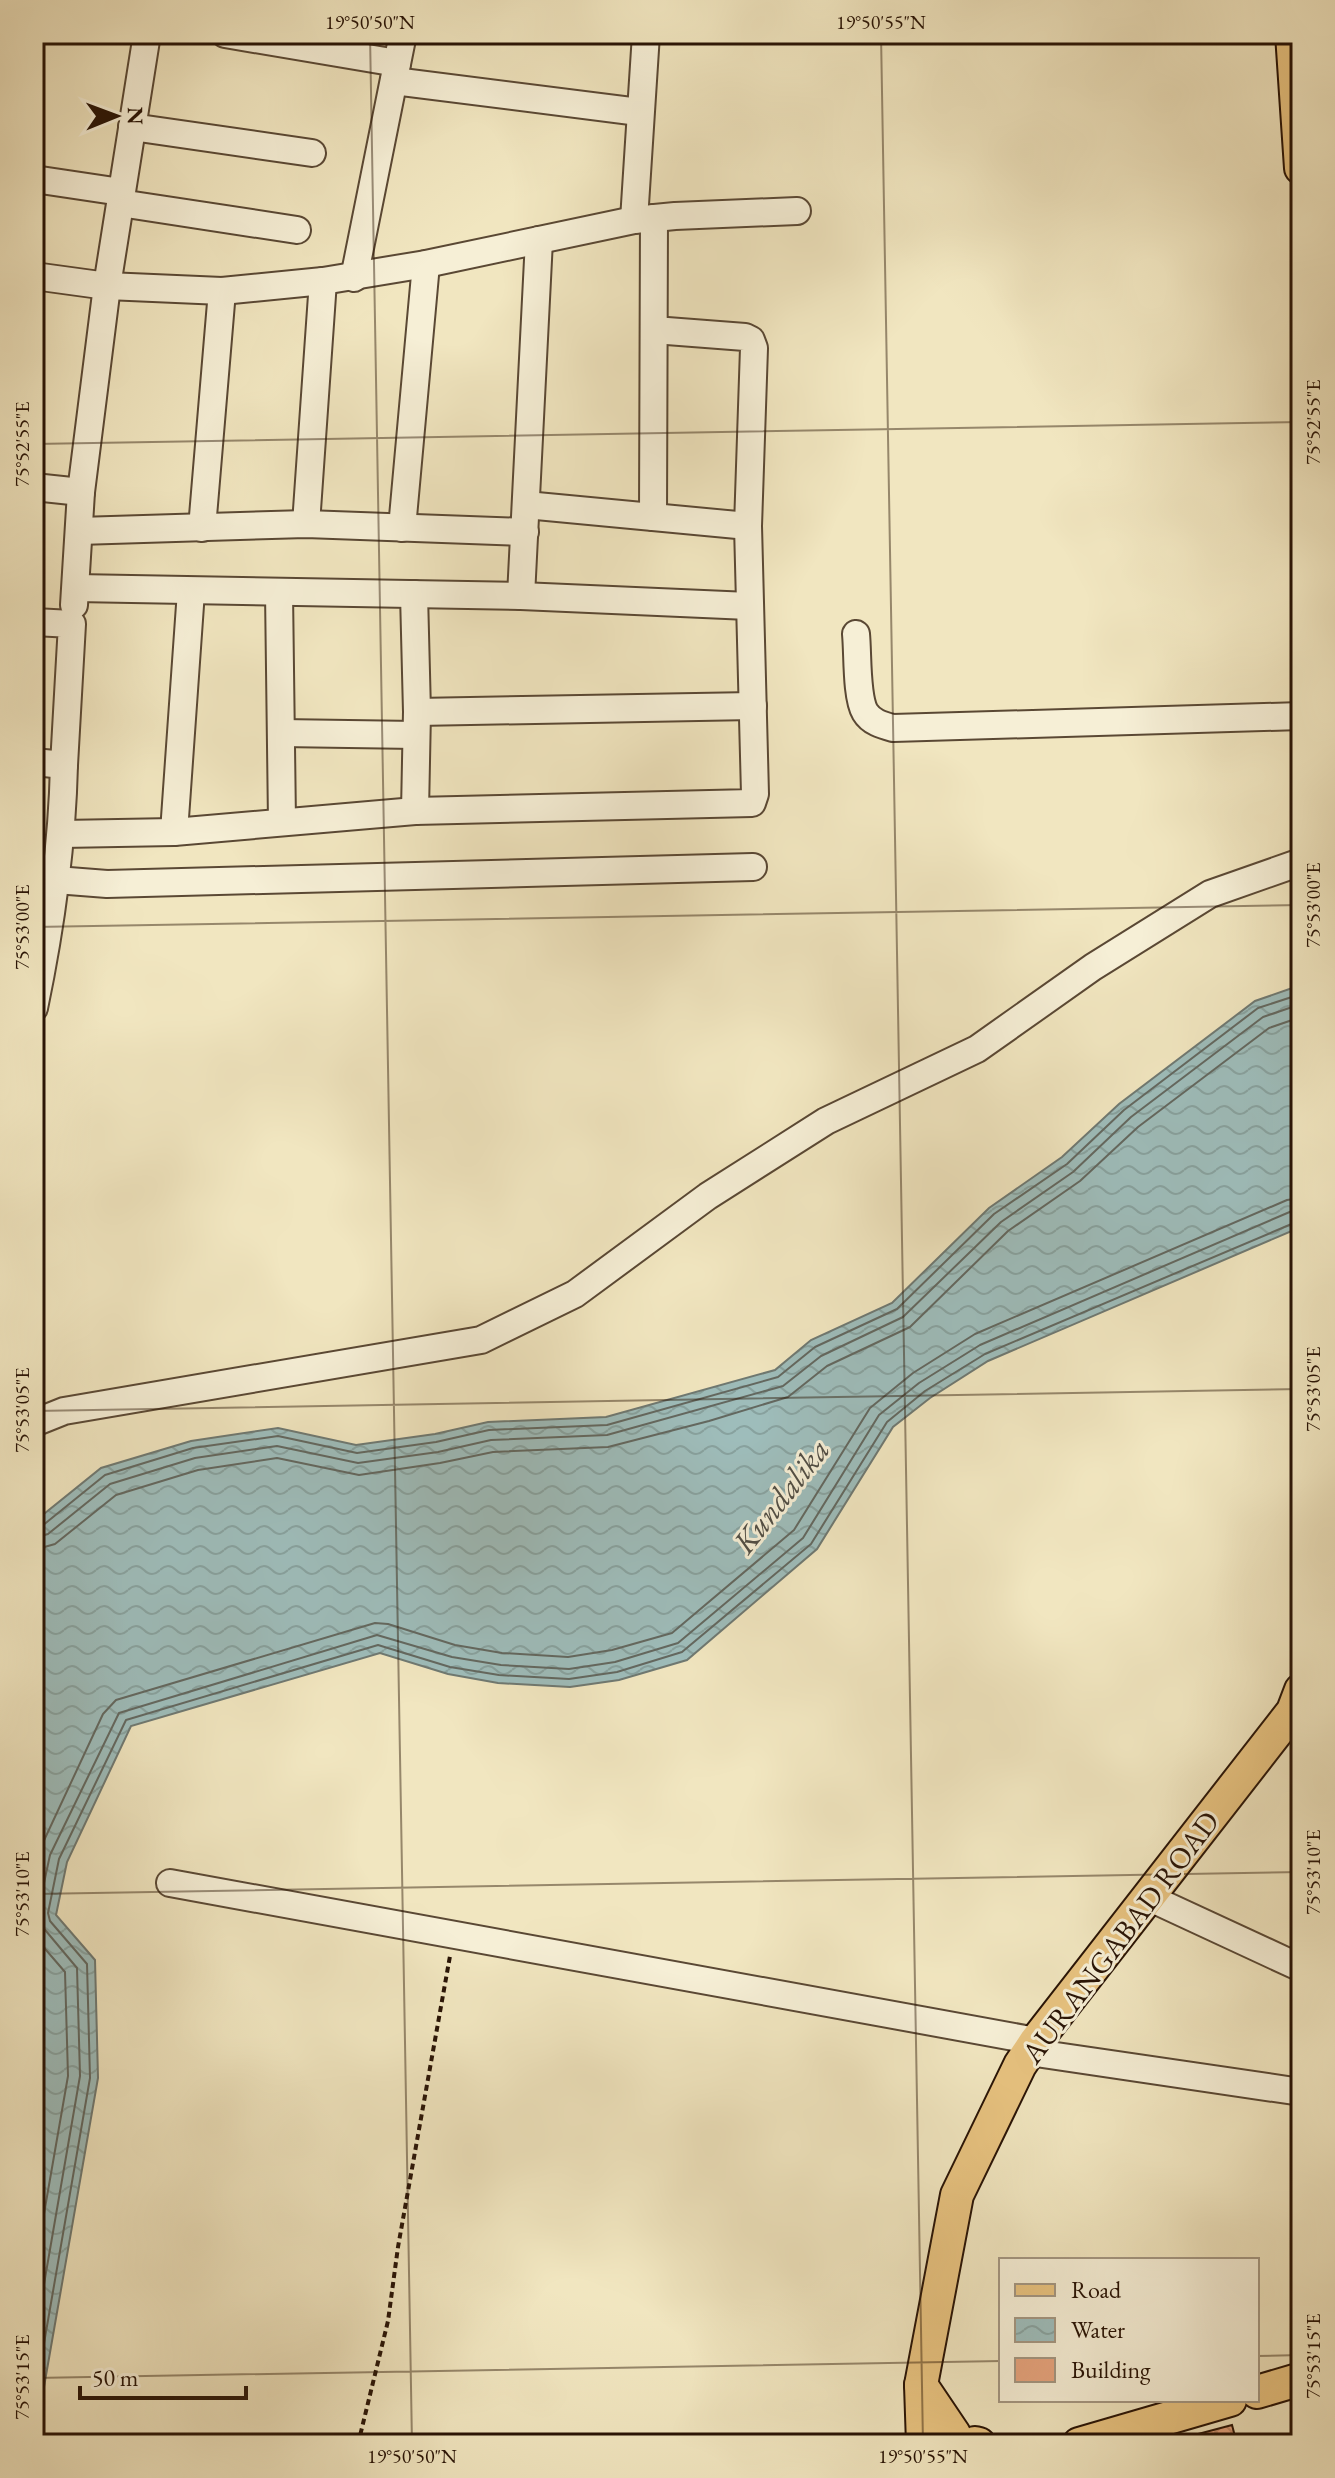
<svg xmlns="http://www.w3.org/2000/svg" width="1335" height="2478" font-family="'EB Garamond',serif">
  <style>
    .water { fill: url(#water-waves); stroke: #6f7972; stroke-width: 2 }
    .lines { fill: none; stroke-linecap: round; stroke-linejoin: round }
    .shore { stroke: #636860; stroke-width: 2 }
    .building { fill: url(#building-cross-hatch); stroke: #281305; stroke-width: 2 }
    .minor-casing { stroke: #5a4834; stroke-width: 30 }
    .major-casing { stroke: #281305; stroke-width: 36 }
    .path { stroke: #281305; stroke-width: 4; stroke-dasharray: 6 4; stroke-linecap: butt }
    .minor { stroke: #f6efd6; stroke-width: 26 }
    .major { stroke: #e8c380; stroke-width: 32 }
    .ticks { fill: none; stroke: #281305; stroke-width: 2; stroke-opacity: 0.45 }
    .labels { text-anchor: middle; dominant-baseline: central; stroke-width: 6; stroke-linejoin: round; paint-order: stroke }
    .street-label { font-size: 30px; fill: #281305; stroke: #f6efd6 }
    .water-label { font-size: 32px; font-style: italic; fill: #514e45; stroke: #f6efd6 }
    .neatline { fill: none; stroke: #281305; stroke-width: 3 }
    .ticks-label { font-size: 20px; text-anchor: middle; fill: #281305 }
  </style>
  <defs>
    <pattern id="water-waves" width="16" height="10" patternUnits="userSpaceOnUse" patternTransform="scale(2)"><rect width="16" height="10" fill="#9ebdbb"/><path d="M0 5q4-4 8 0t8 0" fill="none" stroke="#88a29f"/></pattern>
    <pattern id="building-cross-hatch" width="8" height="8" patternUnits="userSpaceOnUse" patternTransform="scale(2)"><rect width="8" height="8" fill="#e6a47e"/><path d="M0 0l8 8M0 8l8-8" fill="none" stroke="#c58c6b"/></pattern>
  </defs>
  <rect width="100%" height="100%" fill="#f1e6c0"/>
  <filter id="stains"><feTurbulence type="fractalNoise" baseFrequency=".0025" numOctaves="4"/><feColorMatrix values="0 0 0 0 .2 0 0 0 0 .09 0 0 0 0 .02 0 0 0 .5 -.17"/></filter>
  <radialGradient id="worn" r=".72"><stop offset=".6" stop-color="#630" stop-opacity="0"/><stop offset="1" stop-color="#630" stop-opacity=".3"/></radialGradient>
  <polygon class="water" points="1301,985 1301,1227 988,1361 930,1398 893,1427 817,1549 687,1660 619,1680 570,1687 498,1683 448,1674 380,1653 131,1726 67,1862 56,1915 95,1960 98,2078 34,2444 34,1522 101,1468 191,1441 278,1428 356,1445 435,1434 488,1422 606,1417 775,1370 811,1340 892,1303 989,1208 1062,1157 1119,1104 1255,1001"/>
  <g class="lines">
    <g class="shore">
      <polyline points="34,1528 42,1526 105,1475 193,1448 278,1436 357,1453 436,1442 489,1430 607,1425 778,1377 815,1347 897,1309 994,1214 1067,1164 1124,1110 1258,1008 1301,994"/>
      <polyline points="34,1538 48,1534 110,1484 195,1458 277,1446 358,1463 438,1452 491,1440 607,1435 783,1386 821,1356 903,1317 1001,1222 1073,1172 1131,1117 1263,1017 1301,1004"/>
      <polyline points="34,1550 55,1544 116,1495 198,1470 277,1458 359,1475 440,1463 493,1452 608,1447 709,1421 788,1397 827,1366 910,1327 1008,1231 1080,1181 1138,1127 1269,1028 1301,1017"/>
      <polyline points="34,1872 40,1849 103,1714 116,1700 375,1623 388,1624 455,1645 502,1653 568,1657 612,1650 672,1633 794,1530 870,1408 913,1373 975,1334 1287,1200 1301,1198"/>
      <polyline points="34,1936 65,1972 68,2076 34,2271"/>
      <polyline points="34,2342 80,2076 77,1968 41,1925 38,1911 50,1855 119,1713 377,1635 452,1657 501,1665 569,1669 615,1662 678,1643 803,1538 879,1415 919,1383 980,1345 1292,1211 1301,1210"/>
      <polyline points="34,2401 90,2078 87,1964 50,1921 48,1913 59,1859 126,1720 378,1645 450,1667 499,1675 569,1679 617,1672 682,1652 811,1544 887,1422 925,1391 985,1354 1301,1220"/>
    </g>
  </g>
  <polygon class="building" points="1232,2425 1237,2444 1184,2444 1183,2438"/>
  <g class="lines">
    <g class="minor-casing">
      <g id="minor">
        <polyline points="225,34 397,63"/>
        <polyline points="394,81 639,112"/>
        <polyline points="132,127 312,153"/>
        <polyline points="34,179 121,192"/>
        <polyline points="120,203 297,230"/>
        <polyline points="634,220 646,34"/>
        <polyline points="34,276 107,286 222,291 323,281 426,264 634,220 675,216 797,211"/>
        <polyline points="354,278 403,34"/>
        <polyline points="34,487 81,492 74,605"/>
        <polyline points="81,492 107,286 147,34"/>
        <polyline points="526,505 748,526"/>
        <polyline points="653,517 654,218"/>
        <polyline points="306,524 323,281"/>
        <polyline points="202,528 222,291"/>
        <polyline points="402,528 426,264"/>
        <polyline points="79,531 306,524 525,532"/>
        <polyline points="76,588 521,596 749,606"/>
        <polyline points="279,592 282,822"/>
        <polyline points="414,594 417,712 415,811"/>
        <polyline points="521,596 539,240"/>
        <polyline points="34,622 72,624 64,765 34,762"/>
        <path d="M 856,634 C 858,654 856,696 865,712 C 871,722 882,725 893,728 L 1301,716"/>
        <polyline points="417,712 753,706"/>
        <polyline points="281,733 416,735"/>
        <polyline points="174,832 191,591"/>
        <polyline points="62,834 174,832 415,811 752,803 755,794 748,526 754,348 751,340 745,337 654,330"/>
        <polyline points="56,880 107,884 753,867"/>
        <path d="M 34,1008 C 51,927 62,849 64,765"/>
        <polyline points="34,1423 64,1411 481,1340 575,1294 708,1196 826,1121 977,1049 1093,967 1210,894 1301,862"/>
        <polyline points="170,1883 1036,2041"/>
        <polyline points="1150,1898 1301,1968"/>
        <polyline points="1029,2052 1301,2092"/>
      </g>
    </g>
    <g class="major-casing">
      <g id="major">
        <polyline points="1292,34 1301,168"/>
        <polyline points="921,2385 954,2434"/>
        <polyline points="1257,2392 1301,2379"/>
        <polyline points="975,2443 979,2444"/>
        <polyline points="923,2444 921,2385 957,2195 1020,2065 1036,2041 1293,1711 1301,1690"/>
        <polyline points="1079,2444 1230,2400"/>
      </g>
    </g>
    <polyline class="path" points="358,2444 388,2321 398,2247 450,1956"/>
    <use href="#minor" class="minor"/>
    <use href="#major" class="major"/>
  </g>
  <path class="ticks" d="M 370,34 L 412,2444M 881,34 L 923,2444M 34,444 L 1301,422M 34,927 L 1301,905M 34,1411 L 1301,1389M 34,1894 L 1301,1872M 1257,2356 L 1301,2355M 34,2378 L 1001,2361"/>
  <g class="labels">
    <g class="street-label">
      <text transform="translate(1120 1937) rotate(-53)">AURANGABAD ROAD</text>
    </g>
    <g class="water-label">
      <text transform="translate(781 1496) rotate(-52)">Kundalika</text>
    </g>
  </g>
  <rect width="1335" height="2478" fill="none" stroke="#f1e6c0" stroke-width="88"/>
  <rect x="999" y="2258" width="260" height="144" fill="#f6efd6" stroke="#a49782" stroke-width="2"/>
  <rect x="1015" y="2284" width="40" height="12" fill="#e8c380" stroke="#a49782" stroke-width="2"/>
  <text x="1071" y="2298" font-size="24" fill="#281305">Road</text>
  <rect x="1015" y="2318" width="40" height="24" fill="url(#water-waves)" stroke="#a49782" stroke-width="2"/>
  <text x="1071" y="2338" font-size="24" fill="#281305">Water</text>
  <rect x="1015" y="2358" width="40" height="24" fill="#e6a47e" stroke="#a49782" stroke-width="2"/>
  <text x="1071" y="2378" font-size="24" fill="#281305">Building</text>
  <g transform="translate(116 116) rotate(89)" stroke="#f6efd6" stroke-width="6" paint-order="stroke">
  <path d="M0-6L14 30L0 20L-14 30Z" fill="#281305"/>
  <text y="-12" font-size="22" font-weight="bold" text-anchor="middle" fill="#281305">N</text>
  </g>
  <path d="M80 2386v12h166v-12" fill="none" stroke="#281305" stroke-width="4"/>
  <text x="92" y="2386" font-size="24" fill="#281305" stroke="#f6efd6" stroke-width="6" paint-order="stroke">50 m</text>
  <rect x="44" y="44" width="1247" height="2390" class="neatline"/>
  <g class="ticks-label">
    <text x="370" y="29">19°50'50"N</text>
    <text x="881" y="29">19°50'55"N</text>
    <text transform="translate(1313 422) rotate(-90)" y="7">75°52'55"E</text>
    <text transform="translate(22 444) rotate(-90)" y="7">75°52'55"E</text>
    <text transform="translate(1313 905) rotate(-90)" y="7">75°53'00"E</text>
    <text transform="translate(22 927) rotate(-90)" y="7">75°53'00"E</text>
    <text transform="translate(1313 1389) rotate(-90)" y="7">75°53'05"E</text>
    <text transform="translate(22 1410) rotate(-90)" y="7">75°53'05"E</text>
    <text transform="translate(1313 1872) rotate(-90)" y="7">75°53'10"E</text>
    <text transform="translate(22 1894) rotate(-90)" y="7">75°53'10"E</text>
    <text transform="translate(1313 2356) rotate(-90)" y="7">75°53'15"E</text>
    <text transform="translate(22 2377) rotate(-90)" y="7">75°53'15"E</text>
    <text x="412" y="2463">19°50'50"N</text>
    <text x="923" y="2463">19°50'55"N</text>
  </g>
  <rect width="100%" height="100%" filter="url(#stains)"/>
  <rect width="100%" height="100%" fill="url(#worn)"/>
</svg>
